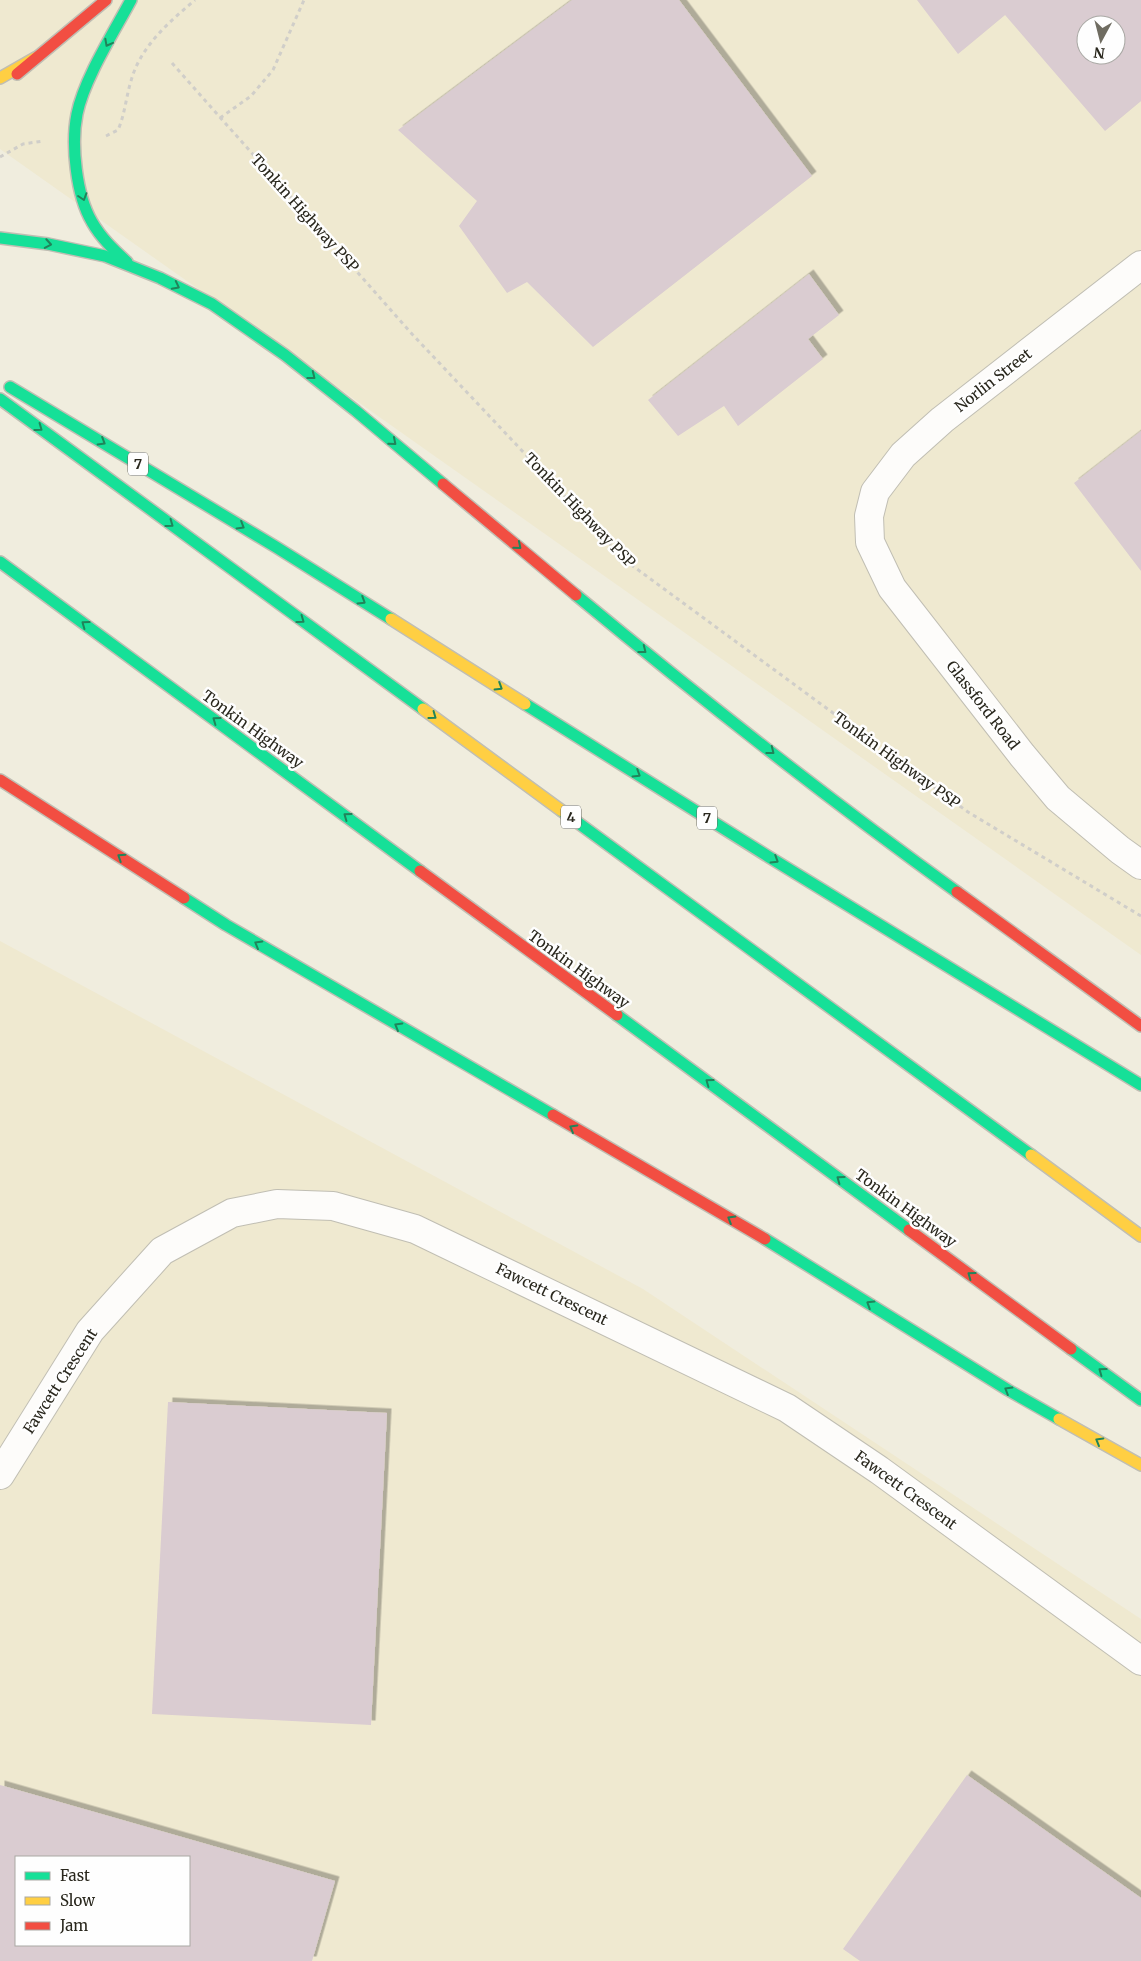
<svg xmlns="http://www.w3.org/2000/svg" width="1141" height="1961" font-family="Merriweather,serif">
  <style>
    .built { fill: #efe9d0; fill-rule: evenodd }
    .building { fill: #daccd1; fill-rule: evenodd; filter: url(#shadow) }
    .lines { fill: none; stroke-linecap: round; stroke-linejoin: round }
    .street-casing { stroke: #c0beb3; stroke-width: 30 }
    .fast-casing { stroke: #c0beb3; stroke-width: 14 }
    .slow-casing { stroke: #c0beb3; stroke-width: 14 }
    .jam-casing { stroke: #c0beb3; stroke-width: 14 }
    .path { stroke: #d0cec9; stroke-width: 3; stroke-dasharray: 4 4; stroke-linecap: butt }
    .street { stroke: #fdfcfa; stroke-width: 28 }
    .fast { stroke: #16e098; stroke-width: 11 }
    .slow { stroke: #ffcf43; stroke-width: 11 }
    .jam { stroke: #f24e42; stroke-width: 11 }
    .oneway { stroke: #20845a }
    .labels { text-anchor: middle; dominant-baseline: central; stroke-width: 5; stroke-linejoin: round; paint-order: stroke }
    .shield { fill: #fefefe; stroke: #696860; stroke-width: 1 }
    .shield-label { font-size: 14px; font-weight: bold; fill: #29271d }
    .street-label { font-size: 15px; fill: #29271d; stroke: #fefefe }
  </style>
  <defs>
    <filter id="shadow"><feDropShadow dx="4.5" dy="-4.5" stdDeviation="0" flood-color="#0004"/></filter>
  </defs>
  <rect width="100%" height="100%" fill="#f0edde"/>
  <g class="built">
    <path d="M 0,0 L 1141,0 L 1141,955 L 0,149 ZM 1086,25 L 1116,25 L 1116,55 L 1086,55 Z"/>
    <path d="M 0,941 L 643,1289 L 1141,1619 L 1141,1961 L 0,1961 ZM 16,1857 L 189,1857 L 189,1945 L 16,1945 Z"/>
  </g>
  <g class="building">
    <polygon points="572,0 679,0 812,176 593,347 527,282 507,293 459,226 477,201 398,130"/>
    <path d="M 917,0 L 1141,0 L 1141,101 L 1105,131 L 1005,15 L 958,54 ZM 1086,25 L 1116,25 L 1116,55 L 1086,55 Z"/>
    <polygon points="809,274 839,315 808,339 823,359 738,426 724,406 678,436 648,400"/>
    <polygon points="1141,431 1141,571 1074,483"/>
    <polygon points="168,1402 387,1413 371,1725 152,1714"/>
    <polygon points="967,1775 1141,1898 1141,1961 860,1961 843,1949"/>
    <path d="M 0,1785 L 335,1881 L 312,1961 L 0,1961 ZM 16,1857 L 189,1857 L 189,1945 L 16,1945 Z"/>
  </g>
  <g class="lines">
    <g class="street-casing">
      <g id="street">
        <polyline points="1141,265 942,420 903,455 875,492 869,516 870,542 892,588 1022,755 1058,798 1120,850 1141,865"/>
        <polyline points="0,1475 90,1331 162,1251 232,1213 277,1204 333,1206 415,1229 787,1408 879,1470 1141,1661"/>
      </g>
    </g>
    <g class="fast-casing">
      <g id="fast">
        <polyline points="0,238 48,244 105,256 160,278 212,304 285,355 356,411 443,484"/>
        <path d="M 127,262 C 114,250 101,238 92,222 C 76,195 71,144 77,114 C 84,79 114,32 131,0"/>
        <polyline points="10,387 276,547 391,619"/>
        <polyline points="0,399 423,709"/>
        <polyline points="0,562 420,871"/>
        <path d="M 576,595 C 700,698 827,798 957,892"/>
        <polyline points="525,704 769,857 1141,1085"/>
        <polyline points="562,811 1031,1155"/>
        <polyline points="184,898 226,925 553,1115"/>
        <polyline points="617,1015 909,1230"/>
        <polyline points="765,1239 1008,1390 1059,1419"/>
        <polyline points="1071,1349 1141,1400"/>
      </g>
    </g>
    <g class="slow-casing">
      <g id="slow">
        <polyline points="0,78 35,58"/>
        <polyline points="391,619 525,704"/>
        <polyline points="423,709 562,811"/>
        <polyline points="1031,1155 1141,1236"/>
        <polyline points="1059,1419 1141,1465"/>
      </g>
    </g>
    <g class="jam-casing">
      <g id="jam">
        <polyline points="17,74 106,0"/>
        <polyline points="443,484 576,595"/>
        <polyline points="0,780 184,898"/>
        <polyline points="420,871 617,1015"/>
        <polyline points="957,892 1141,1026"/>
        <polyline points="553,1115 765,1239"/>
        <polyline points="909,1230 1071,1349"/>
      </g>
    </g>
    <g class="path">
      <polyline points="172,63 412,334 626,561 968,812 1141,916"/>
      <polyline points="220,118 251,96 273,70 304,0"/>
      <path d="M 106,136 L 118,130 C 125,114 126,97 131,81 C 140,47 169,22 195,0"/>
      <polyline points="0,157 23,144 43,141"/>
    </g>
    <use href="#street" class="street"/>
    <use href="#fast" class="fast"/>
    <use href="#slow" class="slow"/>
    <use href="#jam" class="jam"/>
  </g>
  <defs><path id="oneway-chevron" d="M-2-3.5L2.5 0L-2 3.5" fill="none" stroke-width="1.6" stroke-linecap="round" stroke-linejoin="round" transform="scale(1.25)"/></defs>
  <g class="oneway">
    <use href="#oneway-chevron" transform="translate(108 43) rotate(118)"/>
    <use href="#oneway-chevron" transform="translate(83 197) rotate(72)"/>
    <use href="#oneway-chevron" transform="translate(48 244) rotate(10)"/>
    <use href="#oneway-chevron" transform="translate(176 286) rotate(27)"/>
    <use href="#oneway-chevron" transform="translate(312 376) rotate(38)"/>
    <use href="#oneway-chevron" transform="translate(39 428) rotate(36)"/>
    <use href="#oneway-chevron" transform="translate(102 442) rotate(31)"/>
    <use href="#oneway-chevron" transform="translate(393 442) rotate(40)"/>
    <use href="#oneway-chevron" transform="translate(170 524) rotate(36)"/>
    <use href="#oneway-chevron" transform="translate(241 526) rotate(31)"/>
    <use href="#oneway-chevron" transform="translate(518 546) rotate(40)"/>
    <use href="#oneway-chevron" transform="translate(362 601) rotate(32)"/>
    <use href="#oneway-chevron" transform="translate(301 620) rotate(36)"/>
    <use href="#oneway-chevron" transform="translate(85 624) rotate(-144)"/>
    <use href="#oneway-chevron" transform="translate(643 650) rotate(38)"/>
    <use href="#oneway-chevron" transform="translate(499 687) rotate(32)"/>
    <use href="#oneway-chevron" transform="translate(433 716) rotate(36)"/>
    <use href="#oneway-chevron" transform="translate(216 720) rotate(-144)"/>
    <use href="#oneway-chevron" transform="translate(771 751) rotate(38)"/>
    <use href="#oneway-chevron" transform="translate(637 774) rotate(32)"/>
    <use href="#oneway-chevron" transform="translate(347 816) rotate(-144)"/>
    <use href="#oneway-chevron" transform="translate(121 857) rotate(-147)"/>
    <use href="#oneway-chevron" transform="translate(775 860) rotate(32)"/>
    <use href="#oneway-chevron" transform="translate(258 944) rotate(-150)"/>
    <use href="#oneway-chevron" transform="translate(398 1026) rotate(-150)"/>
    <use href="#oneway-chevron" transform="translate(709 1082) rotate(-144)"/>
    <use href="#oneway-chevron" transform="translate(573 1128) rotate(-150)"/>
    <use href="#oneway-chevron" transform="translate(840 1179) rotate(-144)"/>
    <use href="#oneway-chevron" transform="translate(731 1219) rotate(-149)"/>
    <use href="#oneway-chevron" transform="translate(971 1275) rotate(-144)"/>
    <use href="#oneway-chevron" transform="translate(870 1304) rotate(-148)"/>
    <use href="#oneway-chevron" transform="translate(1102 1371) rotate(-144)"/>
    <use href="#oneway-chevron" transform="translate(1008 1390) rotate(-149)"/>
    <use href="#oneway-chevron" transform="translate(1099 1441) rotate(-150)"/>
  </g>
  <g class="labels">
    <g class="shield">
      <rect x="128" y="452.5" width="20" height="23" rx="4"/>
      <rect x="561" y="805.5" width="20" height="23" rx="4"/>
      <rect x="697" y="806.5" width="20" height="23" rx="4"/>
    </g>
    <g class="shield-label">
      <text x="138" y="464">7</text>
      <text x="571" y="817">4</text>
      <text x="707" y="818">7</text>
    </g>
    <g class="street-label">
      <text transform="translate(305 213) rotate(48)">Tonkin Highway PSP</text>
      <text transform="translate(993 380) rotate(-38)">Norlin Street</text>
      <text transform="translate(580 510) rotate(46)">Tonkin Highway PSP</text>
      <text transform="translate(983 705) rotate(52)">Glassford Road</text>
      <text transform="translate(253 729) rotate(36)">Tonkin Highway</text>
      <text transform="translate(897 760) rotate(36)">Tonkin Highway PSP</text>
      <text transform="translate(579 969) rotate(36)">Tonkin Highway</text>
      <text transform="translate(906 1208) rotate(36)">Tonkin Highway</text>
      <text transform="translate(552 1294) rotate(26)">Fawcett Crescent</text>
      <text transform="translate(60 1381) rotate(-57)">Fawcett Crescent</text>
      <text transform="translate(906 1490) rotate(36)">Fawcett Crescent</text>
    </g>
  </g>
  <rect x="15" y="1856" width="175" height="90" fill="#fefefe" stroke="#a9a8a4"/>
  <rect x="25" y="1872" width="25" height="8" fill="#16e098" stroke="#a9a8a4"/>
  <text x="60" y="1881" font-size="15" fill="#29271d">Fast</text>
  <rect x="25" y="1897" width="25" height="8" fill="#ffcf43" stroke="#a9a8a4"/>
  <text x="60" y="1906" font-size="15" fill="#29271d">Slow</text>
  <rect x="25" y="1922" width="25" height="8" fill="#f24e42" stroke="#a9a8a4"/>
  <text x="60" y="1931" font-size="15" fill="#29271d">Jam</text>
  <g transform="translate(1101 40) rotate(187)"><circle r="24" fill="#fefefe" stroke="#a9a8a4"/>
  <path d="M0-4L9 19L0 12L-9 19Z" fill="#6f6c61"/>
  <text y="-8" font-size="14" font-weight="bold" text-anchor="middle" fill="#29271d">N</text>
  </g>
</svg>
